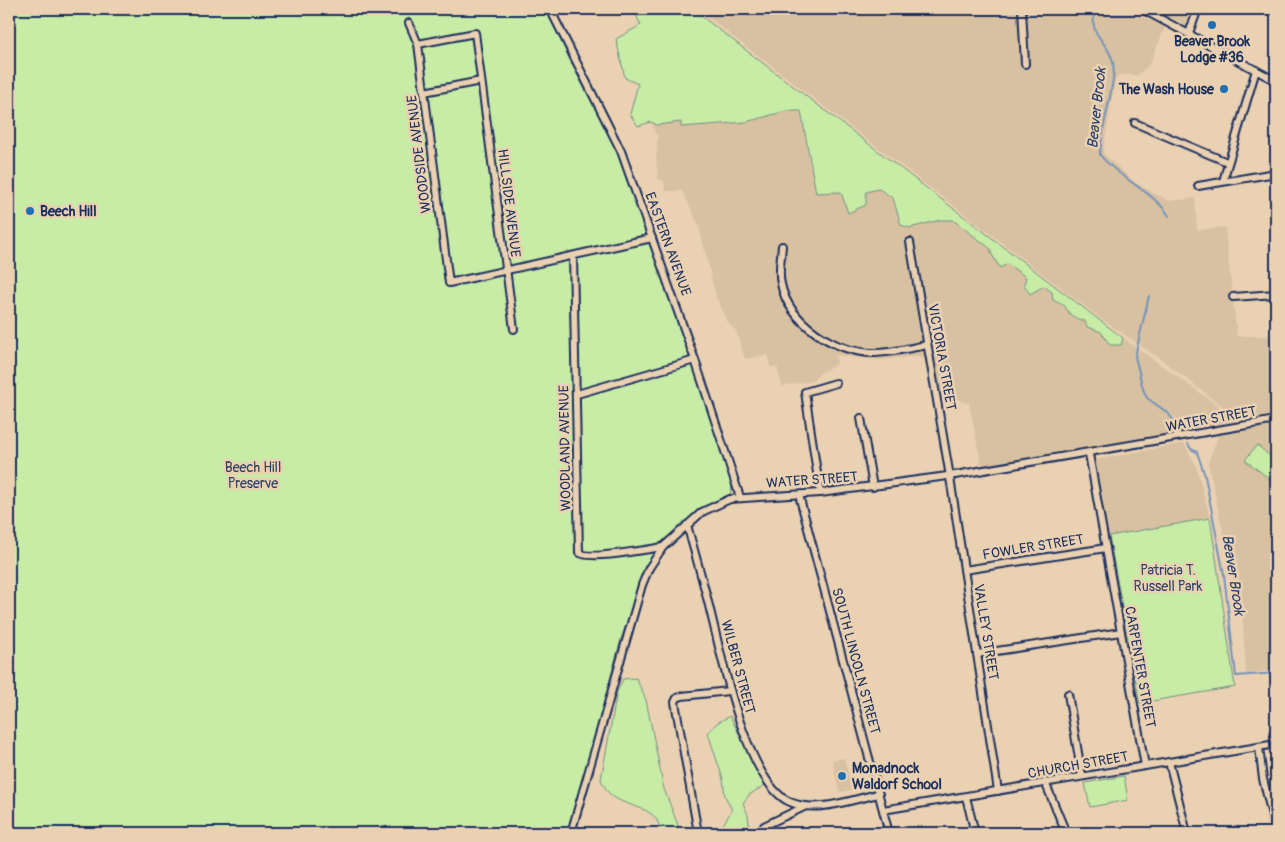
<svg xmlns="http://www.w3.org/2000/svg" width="1285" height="842" font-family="Pangolin,sans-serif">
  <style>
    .built { fill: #d8c1a1 }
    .green { fill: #c7eca6; stroke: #718e82 }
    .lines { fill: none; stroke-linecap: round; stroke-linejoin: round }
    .stream { stroke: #7493bb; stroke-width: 2 }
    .minor-casing { stroke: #1b2f5e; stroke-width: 10 }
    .minor { stroke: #ead1b2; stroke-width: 6 }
    .poi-dot { fill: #1f6fb2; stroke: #ead1b2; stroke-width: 2 }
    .labels { text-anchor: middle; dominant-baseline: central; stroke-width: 5; stroke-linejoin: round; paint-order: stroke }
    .poi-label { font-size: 14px; font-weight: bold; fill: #1b2f5e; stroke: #ead1b2; text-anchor: start }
    .street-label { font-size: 14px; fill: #1b2f5e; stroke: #ead1b2 }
    .park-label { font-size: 14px; fill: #2c4265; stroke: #ead1b2 }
    .water-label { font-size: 15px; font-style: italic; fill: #2a406e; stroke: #ead1b2 }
  </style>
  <rect width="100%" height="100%" fill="#ead1b2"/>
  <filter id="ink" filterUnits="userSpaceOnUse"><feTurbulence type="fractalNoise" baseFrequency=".02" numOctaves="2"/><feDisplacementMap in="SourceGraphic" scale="10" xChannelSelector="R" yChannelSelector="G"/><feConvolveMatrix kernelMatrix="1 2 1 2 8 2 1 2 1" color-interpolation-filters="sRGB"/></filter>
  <g filter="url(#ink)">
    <g class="built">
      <polygon points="697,9 1129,9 1165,28 1149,65 1138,75 1119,75 1115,81 1103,153 1135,183 1169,201 1195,198 1197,230 1225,227 1237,336 1276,336 1276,414 1240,420 1163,361 1100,318"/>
      <polygon points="1154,9 1195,9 1188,27"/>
      <polygon points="786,111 801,111 810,167 841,192 848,212 866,192 879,189 893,198 899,219 910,228 940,220 953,220 992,249 1007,264 1044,286 1052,292 1053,300 1085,321 1087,327 1101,332 1110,345 1120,345 1123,338 1212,401 1239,424 982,468 969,403 962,402 957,398 940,400 936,373 927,373 924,359 919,356 879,360 836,355 837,364 820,373 813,381 782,386 777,367 770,367 768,355 745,359 736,331 729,324 716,297 698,223 682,191 665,191 664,181 658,179 656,160 658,136 654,132 653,124 681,122 682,126 746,122"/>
      <polygon points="1276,424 1276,669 1246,674 1242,612 1234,584 1208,462 1219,434"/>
      <polygon points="1184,443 1196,465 1210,518 1107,536 1095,460"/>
      <polygon points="844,758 849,778 861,775 865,788 839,792 832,760"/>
    </g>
    <g class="green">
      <polygon points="9,9 546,9 575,71 614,141 701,387 733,483 730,494 700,508 664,541 649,561 621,639 568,833 9,833"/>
      <path d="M 633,9 L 692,9 L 1123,338 L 1121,345 L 1110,345 L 1101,332 L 1087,327 L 1085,321 C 1076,319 1068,315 1065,306 L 1053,300 L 1052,292 L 1044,286 L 1030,294 L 1024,285 L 1026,277 L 1007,264 L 1000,268 L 991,253 L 991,249 L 953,220 L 940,220 L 910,228 L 901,225 L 893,198 L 879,189 L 866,192 L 866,205 L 848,213 L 841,192 L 816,193 L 801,111 L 786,111 L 746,122 L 681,127 L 681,122 L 657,125 L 651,122 L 638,126 L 630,114 L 638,84 L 625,78 L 616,39 L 641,25 Z"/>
      <polygon points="1257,445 1276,461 1276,484 1245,460"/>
      <polygon points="1210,518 1235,687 1140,703 1109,536"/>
      <path d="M 636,678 L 646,700 L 664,789 L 681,833 L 660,833 C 660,804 627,810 610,794 C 606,791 604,784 601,780 L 617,692 L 623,679 Z"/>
      <polygon points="730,716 765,785 749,795 743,803 748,815 750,833 722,833 721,828 732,810 725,796 723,779 708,733 717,723"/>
      <polygon points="1124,776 1128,800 1090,807 1085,783"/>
    </g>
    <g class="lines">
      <g class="stream">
        <path d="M 1097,9 C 1085,35 1108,39 1113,62 C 1117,82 1100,128 1100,155 C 1118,178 1156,193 1169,216"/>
        <polyline points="1149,296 1135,356 1143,389 1147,398 1168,413 1181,431"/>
        <polyline points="1188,444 1191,449 1197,452 1205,476 1224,575 1236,676 1276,673"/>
      </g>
      <g class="minor-casing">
        <g id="minor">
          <polyline points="550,9 621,151 695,360 740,497"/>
          <polyline points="1022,9 1025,64"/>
          <polyline points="1142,9 1276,81"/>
          <polyline points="409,23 418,44 449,283 652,238"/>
          <polyline points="1189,33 1198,9"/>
          <polyline points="418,44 475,33 514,329"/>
          <polyline points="424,92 481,81"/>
          <polyline points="1135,123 1227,162"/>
          <polyline points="1223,181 1256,70"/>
          <polyline points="1198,186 1276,173"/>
          <polyline points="910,242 949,471 998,791"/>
          <path d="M 782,246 C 781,259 778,272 781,284 C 789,323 836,353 874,353 C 892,353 910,348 927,345"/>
          <path d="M 573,256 L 579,552 C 585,561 649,549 663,547"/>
          <polyline points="1233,297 1276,294"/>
          <polyline points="577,394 695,360"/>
          <polyline points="861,418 873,487"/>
          <polyline points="1089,454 1145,766"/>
          <polyline points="820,493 805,392 836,383"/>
          <polyline points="799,495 889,833"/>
          <path d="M 687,525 C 695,553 703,581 710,610 C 721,653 746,783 790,802 C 817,814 852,799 879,794"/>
          <polyline points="964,570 1106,548"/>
          <polyline points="977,654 1121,632"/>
          <polyline points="1068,694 1082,776"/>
          <polyline points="1259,747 1263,779 1276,831"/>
          <polyline points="1169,762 1187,833"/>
          <polyline points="1045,782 1066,833"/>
          <polyline points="966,797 975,833"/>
          <polyline points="883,810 1276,744"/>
          <polyline points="764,826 806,806"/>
          <polyline points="571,833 642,585 649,568 663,547 702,512 730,499 820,493 955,475 1276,420"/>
          <polyline points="698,833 675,702 677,698 682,696 729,691"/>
        </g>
      </g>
      <use href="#minor" class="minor"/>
    </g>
  </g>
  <g class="poi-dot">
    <circle cx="1212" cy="25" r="5"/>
    <circle cx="1224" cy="89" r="5"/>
    <circle cx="30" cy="211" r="5"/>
    <circle cx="842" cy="776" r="5"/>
  </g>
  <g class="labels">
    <g class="poi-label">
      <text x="1212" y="41" text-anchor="middle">Beaver Brook<tspan x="1212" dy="16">Lodge #36</tspan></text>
      <text x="1214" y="89" text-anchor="end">The Wash House</text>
      <text x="40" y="211">Beech Hill</text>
      <text x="852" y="768">Monadnock<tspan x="852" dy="16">Waldorf School</tspan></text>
    </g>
    <g class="street-label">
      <text transform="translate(419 154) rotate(-97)">WOODSIDE AVENUE</text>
      <text transform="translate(509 203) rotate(83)">HILLSIDE AVENUE</text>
      <text transform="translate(668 244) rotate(70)">EASTERN AVENUE</text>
      <text transform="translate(942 357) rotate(80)">VICTORIA STREET</text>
      <text transform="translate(1211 419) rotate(-10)">WATER STREET</text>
      <text transform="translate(565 448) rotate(-91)">WOODLAND AVENUE</text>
      <text transform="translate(812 480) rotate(-4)">WATER STREET</text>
      <text transform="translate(1033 547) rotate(-9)">FOWLER STREET</text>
      <text transform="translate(986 632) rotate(81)">VALLEY STREET</text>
      <text transform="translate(856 661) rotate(75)">SOUTH LINCOLN STREET</text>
      <text transform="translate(738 667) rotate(75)">WILBER STREET</text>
      <text transform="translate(1140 667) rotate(80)">CARPENTER STREET</text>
      <text transform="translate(1078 765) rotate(-10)">CHURCH STREET</text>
    </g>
    <g class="park-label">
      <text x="253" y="467">Beech Hill<tspan x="253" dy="16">Preserve</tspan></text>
      <text x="1168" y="570">Patricia T.<tspan x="1168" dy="16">Russell Park</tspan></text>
    </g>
    <g class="water-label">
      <text transform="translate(1097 108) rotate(-84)">Beaver Brook</text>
      <text transform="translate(1233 575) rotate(81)">Beaver Brook</text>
    </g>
  </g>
  <rect width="1285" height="842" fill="none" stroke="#ead1b2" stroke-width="30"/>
  <rect x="15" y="15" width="1255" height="812" fill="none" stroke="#1b2f5e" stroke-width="2" filter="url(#ink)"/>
</svg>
